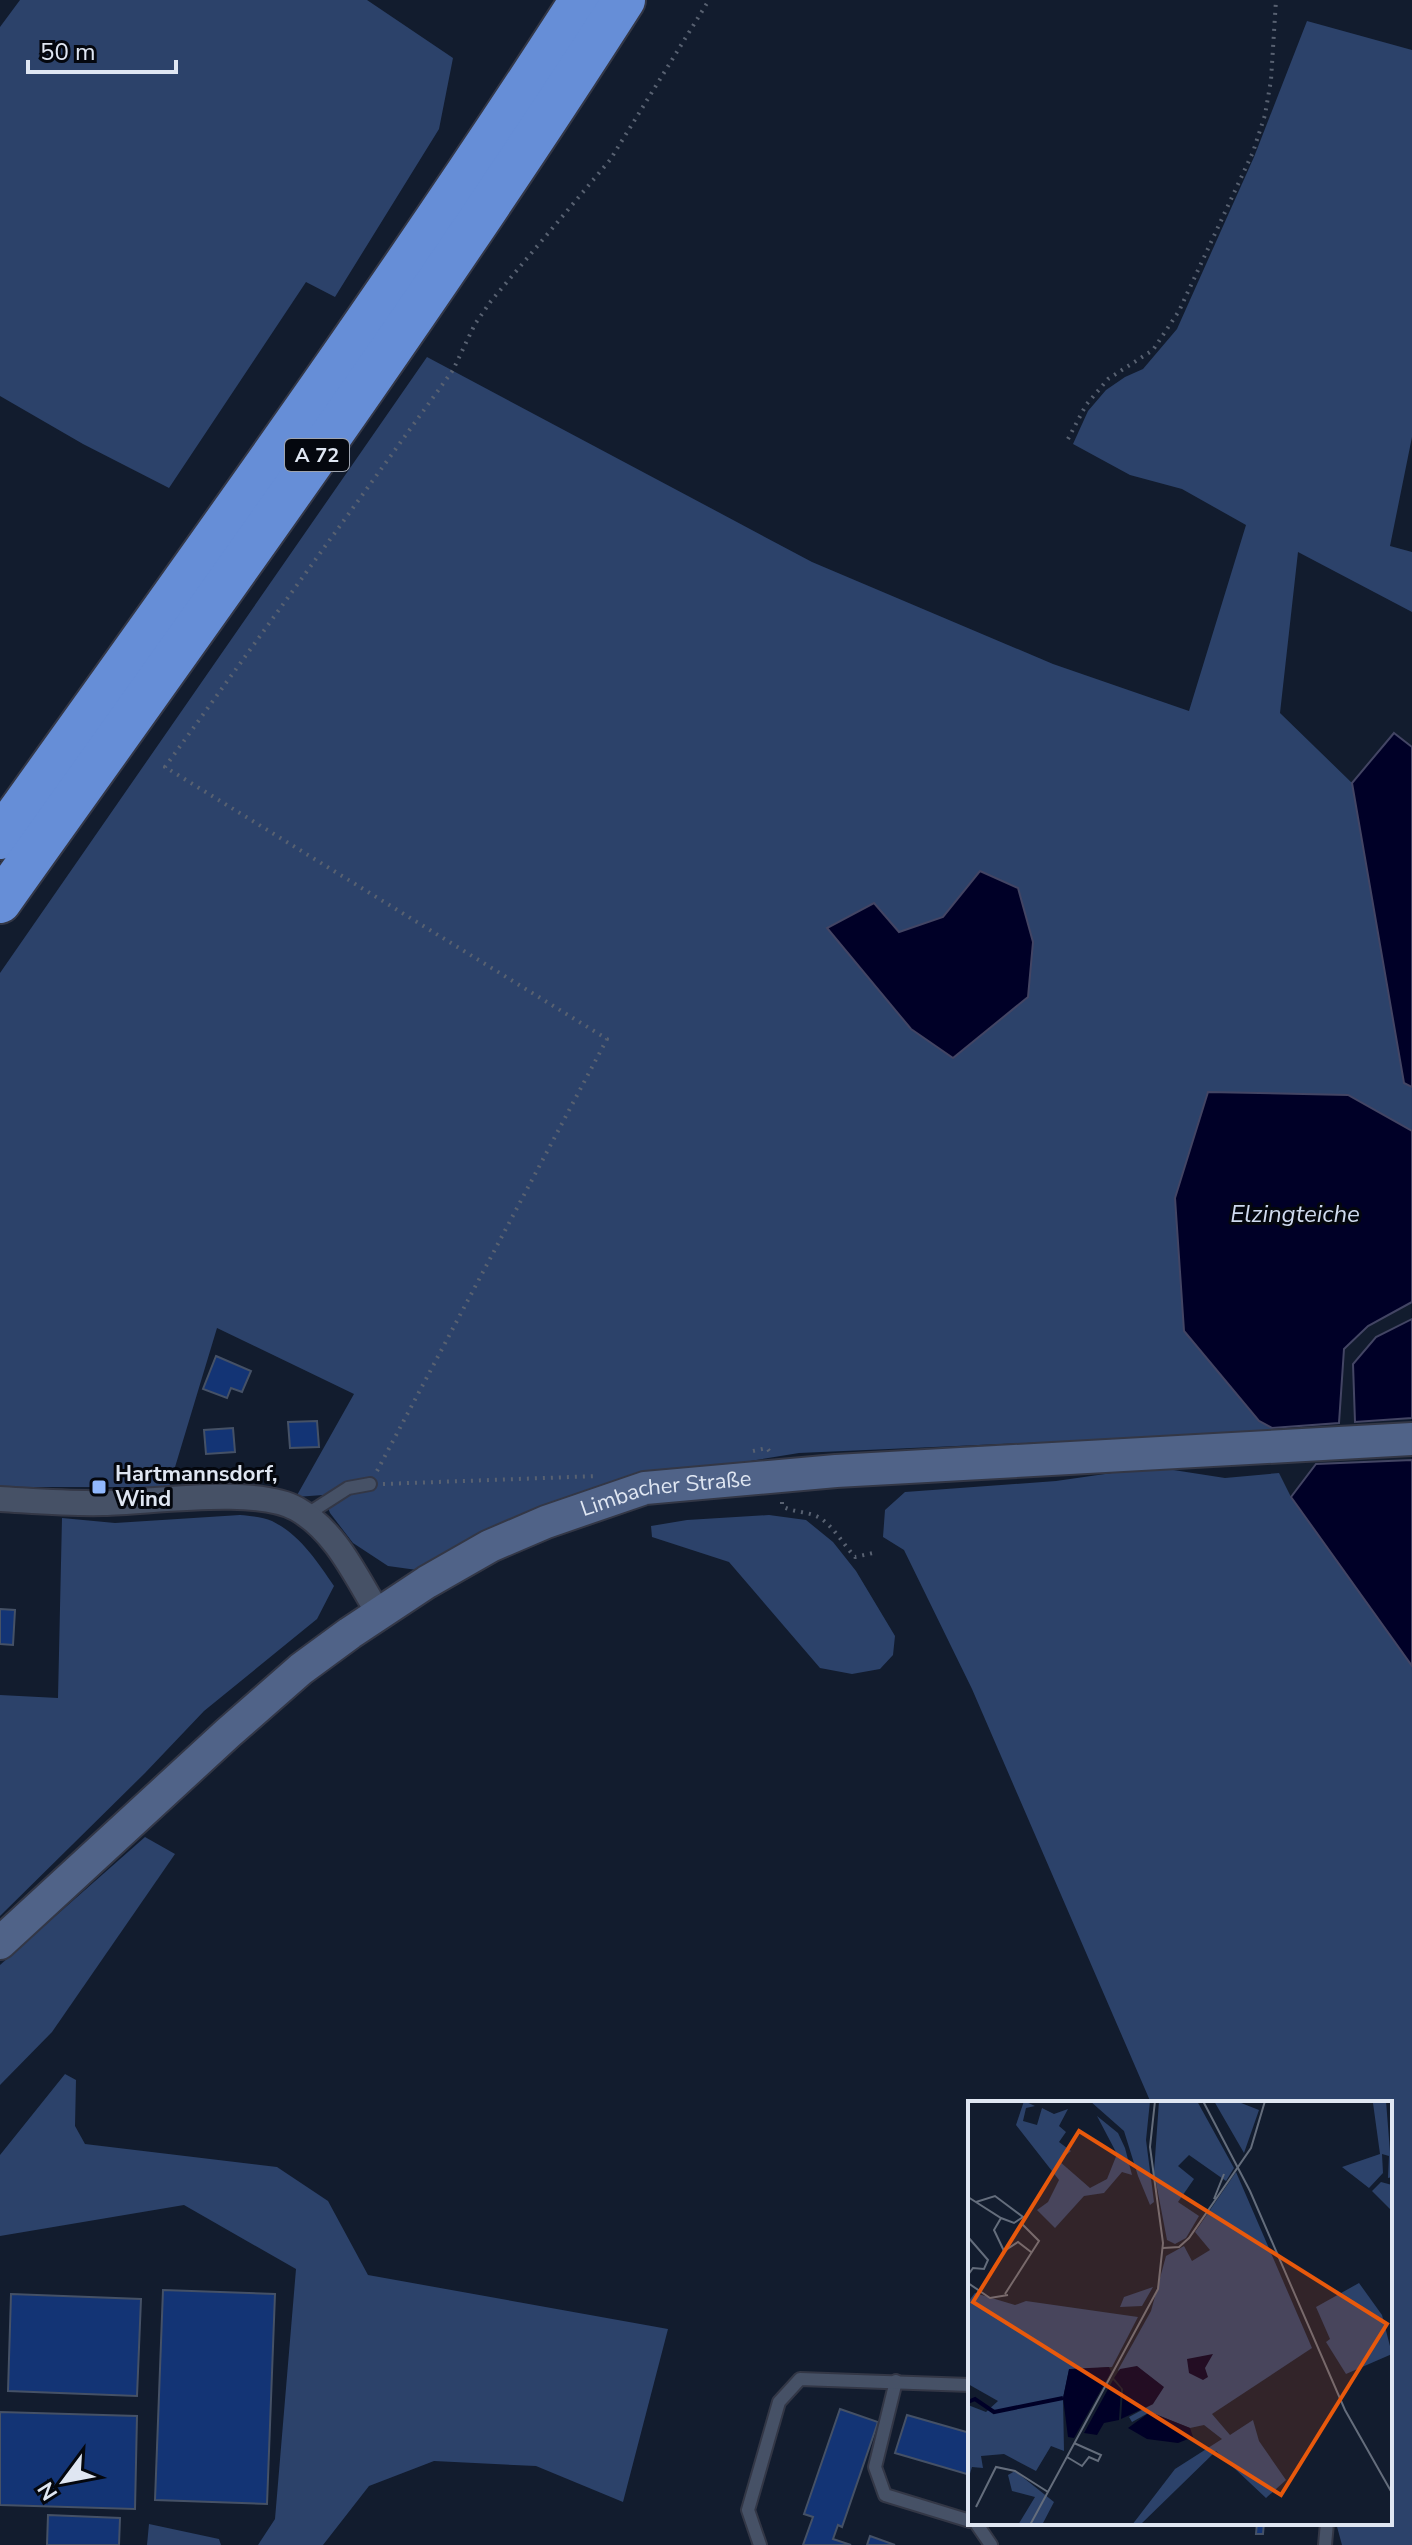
<svg xmlns="http://www.w3.org/2000/svg" width="1412" height="2545" font-family="'Nunito Sans',sans-serif">
  <style>
    .green { fill: #2c426a; fill-rule: evenodd }
    .water { fill: #000027; stroke: #434564; stroke-width: 2 }
    .building { fill: #133475; stroke: #455166; stroke-width: 2 }
    .lines { fill: none; stroke-linecap: round; stroke-linejoin: round }
    .lane-casing { stroke: #333746; stroke-width: 16 }
    .street-casing { stroke: #333746; stroke-width: 28 }
    .secondary-casing { stroke: #333746; stroke-width: 36 }
    .highway-casing { stroke: #333746; stroke-width: 46 }
    .path { stroke: #586171; stroke-width: 4; stroke-dasharray: 2 6; stroke-linecap: butt }
    .lane { stroke: #465166; stroke-width: 12 }
    .street { stroke: #465166; stroke-width: 24 }
    .secondary { stroke: #506388; stroke-width: 32 }
    .highway { stroke: #668ed7; stroke-width: 42 }
    .poi-dot { fill: #91b8fd; stroke: #04070e; stroke-width: 3 }
    .labels { text-anchor: middle; dominant-baseline: central; stroke-width: 6; stroke-linejoin: round; paint-order: stroke }
    .shield { fill: #04070e; stroke: #9da3ae; stroke-width: 2 }
    .shield-label { font-size: 20px; font-weight: bold; fill: #dfe6f2 }
    .poi-label { font-size: 22px; font-weight: bold; fill: #dfe6f2; stroke: #04070e; text-anchor: start }
    .street-label { font-size: 22px; fill: #dfe6f2; stroke: #04070e }
    .water-label { font-size: 24px; font-style: italic; fill: #cfdaee; stroke: #04070e }
    .inset-river { fill: none; stroke: #000027; stroke-width: 4 }
    .inset-road { fill: none; stroke: #646d7c; stroke-width: 2 }
    .view { fill: #e8590c; fill-opacity: 0.15; stroke: #e8590c; stroke-width: 4 }
    .inset-edge { fill: none; stroke: #dfe6f2; stroke-width: 4 }
  </style>
  <rect width="100%" height="100%" fill="#121c2e"/>
  <g class="green">
    <polygon points="20,0 367,0 453,58 439,129 335,297 306,282 169,488 83,444 0,396 0,27"/>
    <path d="M 1307,21 L 1412,50 L 1412,437 L 1390,546 L 1412,552 L 1412,612 L 1298,552 L 1280,713 L 1352,783 L 1404,1082 L 1412,1087 L 1412,1131 L 1348,1095 L 1259,1421 L 1272,1428 L 1274,1432 L 799,1453 L 641,1479 L 549,1503 L 475,1538 L 417,1570 L 388,1566 L 353,1543 L 330,1513 L 323,1495 L 296,1497 L 354,1394 L 217,1328 L 169,1487 L 0,1487 L 0,973 L 427,357 L 812,562 L 1053,664 L 1189,711 L 1246,525 L 1182,489 L 1130,475 L 1073,444 L 1088,411 L 1106,390 L 1125,377 L 1143,369 L 1177,329 L 1254,157 ZM 980,871 L 1018,888 L 1033,942 L 828,928 L 874,904 L 899,932 L 943,917 Z"/>
    <polygon points="1154,1467 1225,1478 1279,1473 1291,1497 1412,1666 1412,2545 1342,2545 1336,2523 1390,2523 1390,2103 1151,2103 972,1689 904,1550 883,1537 885,1510 905,1492 1056,1481"/>
    <path d="M 240,1515 C 250,1516 263,1517 272,1521 C 300,1535 317,1561 334,1586 L 317,1619 L 204,1711 L 145,1773 L 0,1916 L 0,1695 L 58,1698 L 62,1518 L 115,1523 Z"/>
    <polygon points="769,1515 806,1520 833,1542 856,1571 895,1636 893,1655 880,1669 852,1674 820,1668 729,1562 652,1537 651,1526 687,1520"/>
    <polygon points="145,1837 175,1854 52,2032 0,2085 0,1965"/>
    <polygon points="65,2074 76,2080 75,2126 85,2144 277,2167 328,2201 368,2275 668,2329 623,2502 536,2466 434,2461 369,2486 323,2545 258,2545 275,2519 296,2269 184,2205 0,2236 0,2155"/>
    <polygon points="149,2524 219,2539 221,2545 147,2545"/>
  </g>
  <g class="water">
    <polygon points="1394,733 1412,747 1412,1087 1404,1083 1352,783"/>
    <polygon points="980,871 1018,888 1033,942 1028,997 953,1058 911,1029 827,928 874,903 899,932 943,917"/>
    <polygon points="1208,1092 1348,1095 1412,1131 1412,1302 1368,1326 1344,1349 1339,1423 1272,1428 1259,1421 1184,1331 1175,1198"/>
    <polygon points="1412,1319 1412,1418 1355,1422 1353,1364 1376,1337"/>
    <polygon points="1412,1460 1412,1666 1291,1497 1316,1464"/>
  </g>
  <g class="building">
    <polygon points="216,1356 251,1371 242,1392 231,1388 227,1398 203,1389"/>
    <polygon points="317,1421 319,1447 290,1448 288,1422"/>
    <polygon points="233,1428 235,1452 206,1454 204,1430"/>
    <polygon points="0,1609 15,1610 13,1645 0,1644"/>
    <polygon points="163,2290 275,2294 267,2504 155,2500"/>
    <polygon points="11,2294 141,2299 137,2396 8,2391"/>
    <polygon points="840,2409 878,2422 842,2527 838,2525 833,2539 851,2545 803,2545 813,2517 804,2514"/>
    <polygon points="0,2412 137,2416 135,2509 0,2505"/>
    <polygon points="907,2415 970,2433 970,2475 895,2453"/>
    <polygon points="48,2515 120,2518 119,2545 47,2545"/>
    <polygon points="1257,2523 1264,2523 1263,2534 1256,2534"/>
    <polygon points="870,2536 895,2545 867,2545"/>
  </g>
  <g class="lines">
    <g class="lane-casing">
      <g id="lane">
        <polyline points="306,1515 348,1488 370,1484"/>
        <polyline points="896,2381 875,2467 885,2495 970,2521"/>
        <polyline points="976,2523 991,2545"/>
        <polyline points="760,2545 748,2510 779,2402 800,2379 970,2385"/>
        <polyline points="1325,2545 1327,2523"/>
      </g>
    </g>
    <g class="street-casing">
      <path id="street" d="M 0,1499 C 35,1501 69,1504 104,1503 C 152,1502 258,1486 297,1509 C 336,1531 356,1577 379,1614"/>
    </g>
    <g class="secondary-casing">
      <g id="secondary">
        <path id="s1" d="M 0,1943 L 228,1733 L 301,1669 L 350,1633 L 427,1582 L 490,1546 L 546,1522 L 645,1488 L 836,1471 L 1412,1439"/>
      </g>
    </g>
    <g class="highway-casing">
      <g id="highway">
        <path d="M 0,838 C 197,562 397,286 581,0"/>
        <path d="M 0,902 C 212,604 427,308 624,0"/>
      </g>
    </g>
    <g class="path">
      <polyline points="1068,439 1086,405 1108,379 1153,350 1179,311 1253,152 1265,115 1271,80 1276,0"/>
      <polyline points="753,1451 767,1448 770,1452"/>
      <polyline points="377,1471 607,1039 165,767 453,370 475,324 491,301 610,160 709,0"/>
      <polyline points="383,1484 598,1476"/>
      <path d="M 782,1502 L 782,1506 C 794,1513 808,1511 820,1518 C 833,1526 844,1545 855,1557 L 873,1553"/>
    </g>
    <use href="#lane" class="lane"/>
    <use href="#street" class="street"/>
    <use href="#secondary" class="secondary"/>
    <use href="#highway" class="highway"/>
  </g>
  <rect class="poi-dot" x="91" y="1479" width="16" height="16" rx="4"/>
  <g class="labels">
    <rect class="shield" x="285" y="439" width="64" height="32" rx="6"/>
    <g class="shield-label">
      <text x="317" y="455">A 72</text>
    </g>
    <g class="poi-label">
      <text x="115" y="1474">Hartmannsdorf,<tspan x="115" dy="25">Wind</tspan></text>
    </g>
    <g class="street-label">
      <text stroke="none"><textPath href="#s1" startOffset="818">Limbacher Straße</textPath></text>
    </g>
    <g class="water-label">
      <text x="1295" y="1214">Elzingteiche</text>
    </g>
  </g>
  <g transform="translate(968 2101)">
    <rect width="424" height="424" fill="#121c2e"/>
    <path d="M 56,0 L 67,5 L 58,7 L 55,20 L 69,24 L 74,7 L 86,13 L 100,8 L 91,25 L 98,31 L 91,41 L 103,50 L 91,60 L 122,87 L 139,78 L 149,53 L 129,15 L 150,32 L 157,47 L 164,74 L 154,71 L 136,92 L 116,95 L 87,127 L 69,109 L 80,101 L 91,79 L 48,24 ZM 122,0 L 182,0 L 178,39 L 186,101 L 182,104 L 170,75 L 156,30 ZM 191,0 L 229,0 L 266,67 L 258,80 L 221,54 L 210,65 L 226,78 L 210,101 L 231,115 L 218,137 L 207,143 L 199,139 L 186,71 ZM 246,0 L 268,0 L 291,9 L 276,52 ZM 418,0 L 424,76 L 420,77 L 421,55 L 414,53 L 415,72 L 401,87 L 374,66 L 412,53 L 405,2 ZM 268,71 L 344,247 L 244,313 L 262,334 L 285,319 L 291,340 L 318,379 L 298,397 L 248,350 L 172,424 L 164,424 L 207,368 L 254,338 L 236,324 L 222,327 L 182,311 L 164,321 L 161,316 L 185,303 L 150,269 L 183,210 L 198,155 L 216,145 L 224,160 L 242,149 L 227,131 ZM 413,81 L 424,84 L 424,110 L 404,90 ZM 391,182 L 414,214 L 424,253 L 378,273 L 358,241 L 362,238 L 348,206 ZM 185,186 L 174,205 L 152,206 L 156,196 ZM 7,192 L 47,204 L 58,200 L 170,216 L 144,266 L 101,269 L 95,297 L 96,350 L 83,345 L 68,370 L 36,353 L 13,355 L 15,367 L 4,366 L 0,379 L 0,304 L 18,311 L 30,300 L 0,283 L 0,201 ZM 47,370 L 86,401 L 74,424 L 50,424 L 67,396 L 44,390 L 40,374 Z" fill="#2c426a"/>
    <path d="M 245,253 L 237,267 L 240,276 L 235,279 L 221,272 L 219,258 ZM 169,265 L 196,286 L 185,303 L 153,318 L 155,288 L 146,277 L 152,268 ZM 141,266 L 143,271 L 106,337 L 100,336 L 95,297 L 101,268 ZM 145,279 L 153,288 L 151,319 L 136,322 L 129,334 L 116,332 ZM 182,311 L 222,327 L 225,336 L 210,342 L 179,338 L 160,327 Z" fill="#000027"/>
    <path class="inset-river" d="M 0,301 L 7,298 L 26,311 L 95,297"/>
    <path class="inset-road" d="M 235,0 L 282,90 L 377,309 L 424,392M 0,96 L 33,117 L 46,122 L 55,116 L 27,95 L 8,101M 246,98 L 256,73M 33,117 L 26,129 L 36,150 L 50,141 L 63,151M 0,136 L 20,159 L 16,168 L 5,167 L 0,174M 195,147 L 211,146 L 221,137 L 283,47 L 297,0M 0,182 L 22,197 L 40,194M 37,193 L 71,140 L 53,122M 99,356 L 114,365 L 121,356 L 130,360 L 133,354 L 106,342M 8,406 L 28,366 L 47,370 L 80,391M 62,424 L 190,188 L 195,142 L 182,46 L 187,0"/>
    <path class="view" d="M 111,30 L 419,223 L 313,394 L 5,201 Z"/>
    <rect width="424" height="424" class="inset-edge"/>
  </g>
  <g transform="translate(64 2481) rotate(238)" stroke="#04070e" stroke-width="6" paint-order="stroke">
  <path d="M0-6L14 30L0 20L-14 30Z" fill="#dfe6f2"/>
  <text y="-12" font-size="22" font-weight="bold" text-anchor="middle" fill="#dfe6f2">N</text>
  </g>
  <path d="M28 60v12h148v-12" fill="none" stroke="#dfe6f2" stroke-width="4"/>
  <text x="40" y="60" font-size="24" fill="#dfe6f2" stroke="#04070e" stroke-width="6" paint-order="stroke">50 m</text>
</svg>
